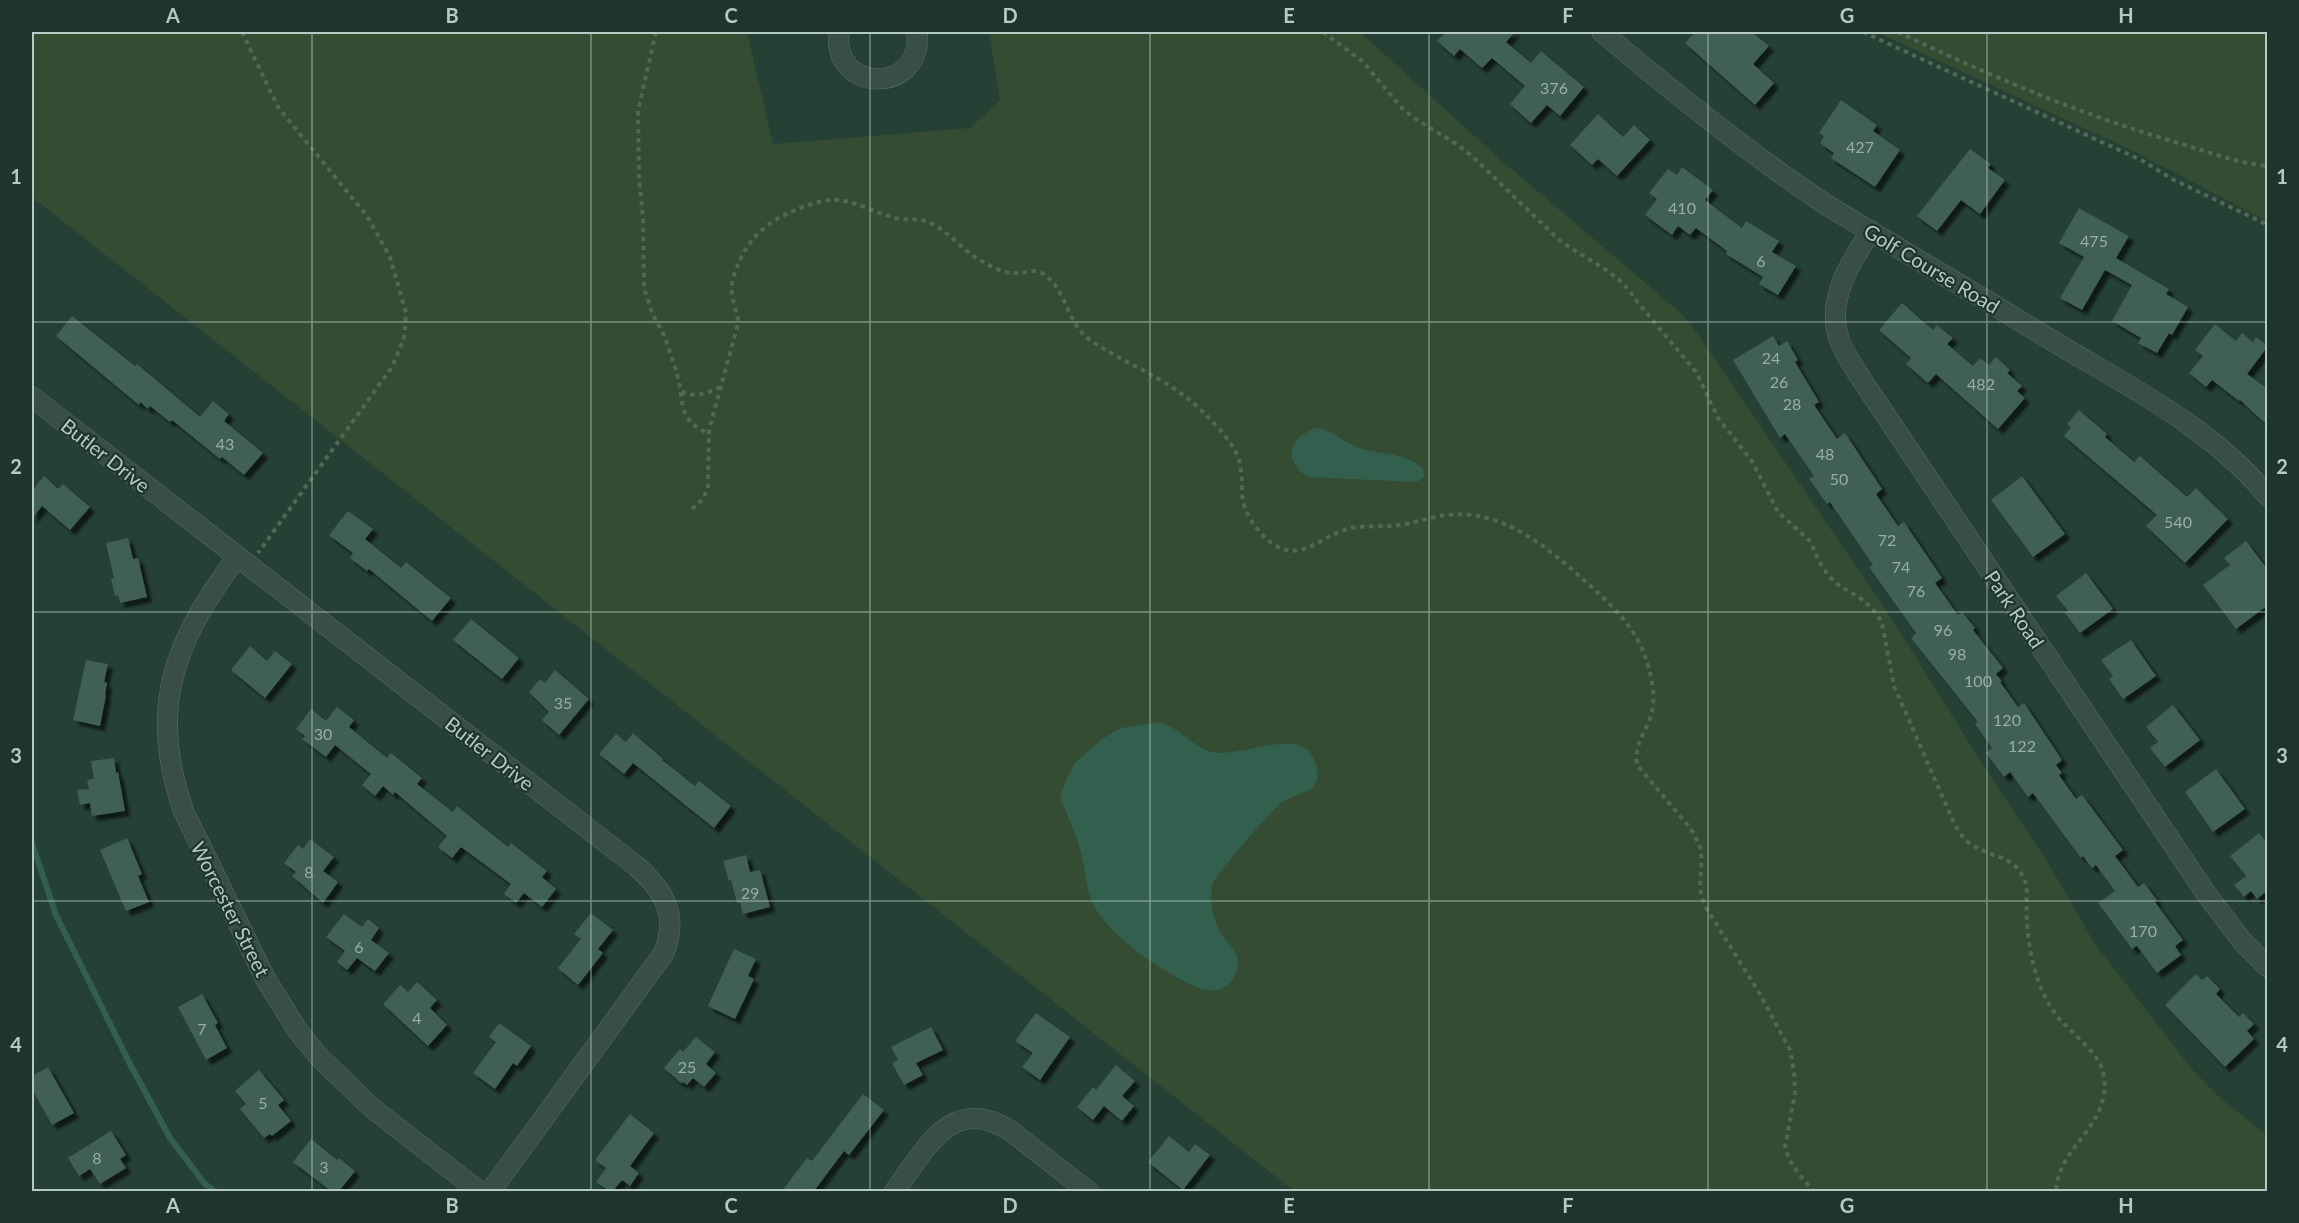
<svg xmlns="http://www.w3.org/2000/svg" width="2299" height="1223" font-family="Lato,sans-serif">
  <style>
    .green { fill: #344c32 }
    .water { fill: #33604e }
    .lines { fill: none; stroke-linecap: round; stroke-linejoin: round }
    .stream { stroke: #33604e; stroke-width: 6 }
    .building { fill: #415f54; filter: url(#shadow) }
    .minor-casing { stroke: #5a7067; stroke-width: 21 }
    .path { stroke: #506854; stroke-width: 4; stroke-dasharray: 4.5 4.5; stroke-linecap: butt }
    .minor { stroke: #394f46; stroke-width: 20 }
    .grid { fill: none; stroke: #b5cac2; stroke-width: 1.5; stroke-opacity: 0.55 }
    .labels { text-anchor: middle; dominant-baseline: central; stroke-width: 4.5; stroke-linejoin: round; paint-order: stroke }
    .number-label { font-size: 16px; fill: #98afa6 }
    .street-label { font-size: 20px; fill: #b5cac2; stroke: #1e352b }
    .neatline { fill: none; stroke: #b5cac2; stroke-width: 2 }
    .grid-label { font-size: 20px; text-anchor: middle; font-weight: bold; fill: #b5cac2 }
  </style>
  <defs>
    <filter id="shadow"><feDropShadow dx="5" dy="5" stdDeviation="1.5" flood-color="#0009"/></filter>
  </defs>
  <rect width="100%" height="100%" fill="#254034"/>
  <g class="green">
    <polygon points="32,32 747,32 773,144 970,128 1000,100 989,32 1360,32 1502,161 1682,314 1697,333 1888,613 1980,760 2050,866 2095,944 2191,1068 2221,1099 2267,1135 2267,1191 1294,1191 32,197"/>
    <polygon points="1876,32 2267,32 2267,221 2129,149"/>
  </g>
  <g class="water">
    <path d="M 1315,428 C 1334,429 1344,444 1362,449 C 1384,455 1404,452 1423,469 L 1424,477 L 1416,482 L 1309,477 C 1296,471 1286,456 1295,442 C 1300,435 1308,432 1315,428 Z"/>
    <path d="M 1159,722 C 1179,727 1192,747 1212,752 C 1244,759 1310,719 1317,770 C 1318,779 1317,784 1310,790 C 1301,794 1289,797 1281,803 C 1272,810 1216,874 1213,883 C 1209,897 1212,914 1218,928 C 1225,946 1246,950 1235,975 C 1228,992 1212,993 1197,987 C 1163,973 1107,935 1092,902 C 1086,888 1086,872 1082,857 C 1078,837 1068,817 1060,797 L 1067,777 L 1075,763 L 1102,739 L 1121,728 Z"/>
  </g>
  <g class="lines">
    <polyline class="stream" points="32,843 56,915 130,1064 170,1138 205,1184 216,1192"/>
  </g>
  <g class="building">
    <polygon points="1441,32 1515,32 1506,42 1531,63 1541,51 1584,87 1560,116 1547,105 1531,123 1510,104 1525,86 1492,58 1482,68 1460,49 1454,56 1437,41 1444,34"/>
    <polygon points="1695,32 1752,32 1769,46 1753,64 1774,83 1755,105 1685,43"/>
    <polygon points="1841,100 1877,125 1873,131 1900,150 1875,187 1831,158 1834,153 1820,143 1824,136 1819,133"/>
    <polygon points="1598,114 1623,137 1634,125 1650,140 1617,176 1598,159 1592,165 1570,145"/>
    <polygon points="1970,149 1991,164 1988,168 2005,180 1980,214 1961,200 1937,231 1917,216"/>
    <polygon points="1682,167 1713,190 1705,200 1742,228 1746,221 1779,241 1772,252 1796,266 1778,295 1759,284 1763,277 1726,254 1727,251 1696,228 1690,235 1678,226 1672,235 1645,215 1657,199 1649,193 1668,169 1677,175"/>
    <polygon points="2079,208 2129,236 2116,258 2169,289 2166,294 2188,307 2172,335 2169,333 2157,353 2138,343 2141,338 2112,321 2132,285 2105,270 2082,310 2060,298 2084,257 2059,243"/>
    <polygon points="1902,303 1933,330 1937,325 1953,338 1947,344 1973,366 1980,358 1989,365 1996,357 2010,370 2007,373 2022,386 2017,391 2025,398 1998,429 1936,374 1928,383 1906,364 1911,358 1879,330"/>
    <polygon points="72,316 135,366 137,364 200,417 213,401 229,414 224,421 263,453 244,475 222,457 220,459 172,420 170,422 150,406 148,409 140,402 139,405 56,336"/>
    <polygon points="2215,324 2236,341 2242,333 2253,342 2256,337 2268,346 2247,374 2268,389 2268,426 2240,400 2239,401 2212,380 2206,387 2189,373 2203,356 2195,350"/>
    <polygon points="1773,336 1779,346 1787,341 1798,360 1795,362 1819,402 1814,405 1837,439 1845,433 1882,489 1876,494 1898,526 1904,522 1942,578 1935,583 1958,615 1962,612 1975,628 1973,630 2003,668 1996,674 2002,681 2000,682 2018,707 2024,703 2062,760 2056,765 2062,773 2059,775 2076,799 2082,795 2123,850 2115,856 2138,887 2144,883 2157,900 2155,902 2183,940 2175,946 2181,955 2157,973 2137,946 2132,949 2098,903 2115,891 2096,865 2092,868 2083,856 2081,858 2033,793 2028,797 2010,772 2004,777 1986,753 1992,748 1975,724 1978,722 1911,638 1916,633 1869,567 1873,565 1830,502 1827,504 1809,479 1814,476 1785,434 1780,438 1763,410 1733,360"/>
    <polygon points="2079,410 2107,434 2105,437 2134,462 2140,456 2187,497 2196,488 2228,519 2185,563 2146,526 2157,515 2064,436 2071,427 2067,424"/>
    <polygon points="44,476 58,489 63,484 90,507 70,530 42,506 32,519 32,491"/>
    <polygon points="2022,476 2065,534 2033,557 1991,500"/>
    <polygon points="348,511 373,529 365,539 401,568 406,562 451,598 432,621 369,569 367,571 350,558 353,553 329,535"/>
    <polygon points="128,538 133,559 138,558 147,597 120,603 118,595 115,596 111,579 114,578 106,543"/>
    <polygon points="2246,541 2268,570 2268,605 2236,629 2203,585 2230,565 2224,558"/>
    <polygon points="2086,573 2113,609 2080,633 2065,613 2068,611 2056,596"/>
    <polygon points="471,619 519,658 502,679 453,640"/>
    <polygon points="2131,640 2156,676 2123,699 2109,679 2113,676 2101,660"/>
    <polygon points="250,646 267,661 275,651 292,664 265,698 231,670"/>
    <polygon points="86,660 108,664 104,682 107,683 105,695 106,695 100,726 73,720"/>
    <polygon points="555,670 589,699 559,735 542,720 549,712 529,692 540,679 545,683"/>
    <polygon points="2173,705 2200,740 2165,767 2150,748 2158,742 2146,727"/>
    <polygon points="337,707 354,720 349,727 387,758 391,753 422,778 417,784 453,812 457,806 508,847 511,843 547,871 542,877 556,889 542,907 524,893 516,903 504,894 511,884 461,847 452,858 438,847 447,836 395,792 393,795 383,786 375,796 362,785 371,774 335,745 326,757 302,739 305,736 296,729 311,709 326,721"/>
    <polygon points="633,733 663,759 662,760 695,786 699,781 731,806 714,828 633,763 624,774 599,754 616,734 626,742"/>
    <polygon points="114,758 116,773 118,772 125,811 92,816 90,803 80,805 77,790 89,789 87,780 94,779 91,761"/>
    <polygon points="2216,769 2245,809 2213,832 2185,792"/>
    <polygon points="2259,833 2268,844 2268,890 2257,899 2251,891 2244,897 2234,885 2246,876 2230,856"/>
    <polygon points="127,838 142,874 138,876 149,902 126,911 100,850"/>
    <polygon points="310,839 334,857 323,871 338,882 323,903 292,876 296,872 284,863 298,845 303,849"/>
    <polygon points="746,855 750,872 760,870 770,907 743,914 740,903 737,903 731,880 729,881 723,861"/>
    <polygon points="591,913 613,930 598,949 603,953 578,985 558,968 581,939 574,934"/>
    <polygon points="344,914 362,927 368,919 379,928 371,940 389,953 375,971 357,958 347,970 337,962 345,951 326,937"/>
    <polygon points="734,949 756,959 748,976 754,979 735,1019 708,1006"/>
    <polygon points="2196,974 2202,980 2207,976 2220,989 2216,994 2239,1017 2243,1013 2254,1024 2247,1031 2254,1039 2225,1067 2165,1005"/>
    <polygon points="417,982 437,1000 430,1008 447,1025 428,1046 383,1004 400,985 408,992"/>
    <polygon points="202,994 218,1023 215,1025 227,1048 206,1060 178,1007"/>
    <polygon points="1036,1013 1070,1037 1040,1080 1022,1067 1033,1053 1015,1041"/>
    <polygon points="499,1023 531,1046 517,1066 513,1063 495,1089 473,1073 496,1042 489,1037"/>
    <polygon points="931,1027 943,1050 916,1063 923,1075 904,1085 892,1063 898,1060 891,1047"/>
    <polygon points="696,1037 715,1052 706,1064 716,1073 704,1087 693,1078 687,1085 683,1082 681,1083 664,1068 680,1049 683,1052"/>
    <polygon points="1116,1065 1135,1081 1122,1096 1134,1106 1122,1121 1104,1106 1093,1120 1077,1107 1093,1087 1096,1090"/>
    <polygon points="48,1067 74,1113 52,1125 32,1089 32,1076"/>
    <polygon points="259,1070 284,1100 278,1105 291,1121 272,1136 270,1134 264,1138 240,1109 246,1104 235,1091"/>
    <polygon points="863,1094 884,1110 849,1155 844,1151 814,1191 782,1191 807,1158 812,1161"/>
    <polygon points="630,1114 654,1133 630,1166 639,1173 630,1186 622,1180 613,1191 609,1191 596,1182 606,1168 595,1160"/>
    <polygon points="111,1131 126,1155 120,1159 126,1168 100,1184 90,1169 79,1176 68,1158"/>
    <polygon points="1169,1136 1189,1152 1195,1144 1210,1155 1183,1190 1148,1162"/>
    <polygon points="311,1139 337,1160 339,1158 355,1171 339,1191 331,1191 293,1162"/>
  </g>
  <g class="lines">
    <g class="minor-casing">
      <g id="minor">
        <path d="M 839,32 C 831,94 924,95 917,32"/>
        <path d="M 1602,32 C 1674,93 1747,152 1825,204 C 1905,252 1984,299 2063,347 C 2136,390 2213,430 2268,496"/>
        <path d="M 1871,231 C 1849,264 1824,303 1841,344 C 1846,355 1853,366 1860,377 L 2205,892 L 2242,941 L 2268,967"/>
        <path d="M 32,397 L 635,865 C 664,890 679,915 664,953 L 490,1192"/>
        <path d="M 237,557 C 174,642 147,708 184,812 L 265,978 L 298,1031 L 319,1057 L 372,1108 L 480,1192"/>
        <path d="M 894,1192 C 926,1149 952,1092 1012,1132 L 1089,1192"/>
      </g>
    </g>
    <g class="path">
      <polyline points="242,32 278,107 367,216 390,257 406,313 404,338 392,367 258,553"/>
      <path d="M 656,32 L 638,111 L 639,178 L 643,219 L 644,288 L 652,313 L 664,335 L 676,370 L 681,391 C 693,399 708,393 720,387"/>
      <path d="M 1323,32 L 1362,61 L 1402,108 L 1414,118 L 1458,145 L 1473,157 L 1557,238 C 1580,257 1620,272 1634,298 L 1696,372 L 1718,418 L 1752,461 L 1778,512 L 1810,541 L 1820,563 L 1828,575 L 1837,584 L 1863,600 L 1877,614 L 1882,623 L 1894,686 L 1954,823 C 1958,830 1962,837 1968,842 C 1991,860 2016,852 2027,886 C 2025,928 2029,972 2052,1009 C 2066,1032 2101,1050 2104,1077 C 2111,1127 2058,1145 2056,1192"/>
      <polyline points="1863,32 2143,161 2172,179 2268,225"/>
      <path d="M 1898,32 C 1988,75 2079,114 2175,142 C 2206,151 2235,163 2268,166"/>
      <path d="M 681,392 C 682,413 688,425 708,433"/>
      <path d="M 692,509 L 703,499 L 708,488 L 709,430 L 738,324 C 738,308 728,296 733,279 C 743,243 764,222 798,209 C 810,204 825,199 838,200 C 858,202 876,213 895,218 C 906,221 918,217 928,222 C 949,230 961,251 982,261 C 991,266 1002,273 1013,273 C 1025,274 1034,267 1045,275 C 1067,291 1067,324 1090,340 C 1128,366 1169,378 1203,412 C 1217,426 1233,442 1239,460 C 1242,471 1242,482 1242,494 C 1244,514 1257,532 1273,544 C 1300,563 1322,536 1347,529 C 1362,525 1379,527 1394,526 C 1412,524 1429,517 1447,515 C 1498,509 1541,542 1577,574 C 1603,597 1633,622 1645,656 C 1651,673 1657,697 1651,715 C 1645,735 1634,743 1637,765 L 1691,829 C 1694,835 1698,841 1700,847 C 1705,868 1695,883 1705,906 L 1760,994 L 1790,1050 L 1794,1071 L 1795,1093 L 1785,1147 L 1789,1159 L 1798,1173 L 1814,1192"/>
    </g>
    <use href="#minor" class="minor"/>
  </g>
  <path class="grid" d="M 312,32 L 312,1192M 591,32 L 591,1192M 870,32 L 870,1192M 1150,32 L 1150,1192M 1429,32 L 1429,1192M 1708,32 L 1708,1192M 1987,32 L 1987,1192M 32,322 L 2268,322M 32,612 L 2268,612M 32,901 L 2268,901"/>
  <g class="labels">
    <g class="number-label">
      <text x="1554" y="87">376</text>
      <text x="1860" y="146">427</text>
      <text x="1682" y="207">410</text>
      <text x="2094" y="240">475</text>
      <text x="1761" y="260">6</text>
      <text x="1771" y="357">24</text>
      <text x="1779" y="381">26</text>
      <text x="1981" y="383">482</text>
      <text x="1792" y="403">28</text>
      <text x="225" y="443">43</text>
      <text x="1825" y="453">48</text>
      <text x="1839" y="478">50</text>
      <text x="2178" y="521">540</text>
      <text x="1887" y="539">72</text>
      <text x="1901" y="566">74</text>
      <text x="1916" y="590">76</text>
      <text x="1943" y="629">96</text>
      <text x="1957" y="653">98</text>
      <text x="1978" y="680">100</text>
      <text x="563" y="702">35</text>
      <text x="2007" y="719">120</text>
      <text x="323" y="733">30</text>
      <text x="2022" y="745">122</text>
      <text x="309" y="871">8</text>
      <text x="750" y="892">29</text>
      <text x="2143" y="930">170</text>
      <text x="359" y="946">6</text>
      <text x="417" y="1017">4</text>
      <text x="202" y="1028">7</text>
      <text x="687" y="1066">25</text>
      <text x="263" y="1102">5</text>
      <text x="97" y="1157">8</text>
      <text x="324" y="1166">3</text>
    </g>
    <g class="street-label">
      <text transform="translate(1932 268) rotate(31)">Golf Course Road</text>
      <text transform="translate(106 455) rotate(38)">Butler Drive</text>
      <text transform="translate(2015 609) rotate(56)">Park Road</text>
      <text transform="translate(490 753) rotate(38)">Butler Drive</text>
      <text transform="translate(231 909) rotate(63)">Worcester Street</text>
    </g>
  </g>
  <rect width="2299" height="1223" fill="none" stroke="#1e352b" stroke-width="66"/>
  <rect x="33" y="33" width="2233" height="1157" class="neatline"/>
  <g class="grid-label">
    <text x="173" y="23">A</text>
    <text x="452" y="23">B</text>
    <text x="731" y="23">C</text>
    <text x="1010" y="23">D</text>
    <text x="1289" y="23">E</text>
    <text x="1568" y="23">F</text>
    <text x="1847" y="23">G</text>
    <text x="2126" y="23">H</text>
    <text x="16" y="184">1</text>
    <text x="2282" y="184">1</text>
    <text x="16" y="474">2</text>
    <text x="2282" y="474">2</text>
    <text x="16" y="763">3</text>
    <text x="2282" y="763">3</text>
    <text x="16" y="1052">4</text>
    <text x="2282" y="1052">4</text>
    <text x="173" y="1213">A</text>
    <text x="452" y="1213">B</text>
    <text x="731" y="1213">C</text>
    <text x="1010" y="1213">D</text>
    <text x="1289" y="1213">E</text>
    <text x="1568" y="1213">F</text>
    <text x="1847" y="1213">G</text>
    <text x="2126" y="1213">H</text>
  </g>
</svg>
